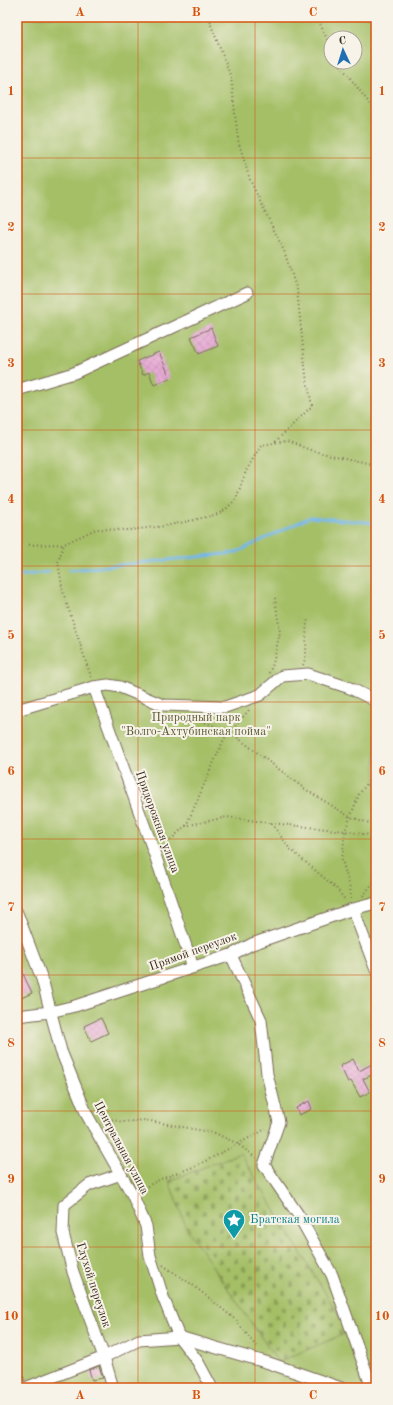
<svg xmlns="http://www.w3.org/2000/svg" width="393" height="1405" font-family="'Old Standard TT',serif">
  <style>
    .green { fill: #a4bf66; stroke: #707442; fill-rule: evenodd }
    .cemetery { fill: url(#cemetery-stones); stroke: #707442 }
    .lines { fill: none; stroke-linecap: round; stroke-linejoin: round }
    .stream { stroke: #73b7e9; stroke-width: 3 }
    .building { fill: url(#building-cross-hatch) }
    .minor-casing { stroke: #7a6a58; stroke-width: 13 }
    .path { stroke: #7a6a58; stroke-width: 2; stroke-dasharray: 1 3; stroke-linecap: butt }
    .minor { stroke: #fff; stroke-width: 11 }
    .grid { fill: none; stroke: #d7540e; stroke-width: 1; stroke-opacity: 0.55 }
    .labels { text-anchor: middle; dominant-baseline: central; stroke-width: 4; stroke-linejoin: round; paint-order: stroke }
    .park-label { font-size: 12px; fill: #5a5734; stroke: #f7f3e8 }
    .street-label { font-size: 12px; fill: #3b2a1e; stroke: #f7f3e8 }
    .culture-label { font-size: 12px; fill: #0d838f; stroke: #f7f3e8; text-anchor: start }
    .neatline { fill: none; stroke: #d7540e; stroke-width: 1.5 }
    .grid-label { font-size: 13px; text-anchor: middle; font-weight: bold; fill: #d7540e }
  </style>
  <defs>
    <pattern id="cemetery-stones" width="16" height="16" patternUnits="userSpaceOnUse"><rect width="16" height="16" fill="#a4bf66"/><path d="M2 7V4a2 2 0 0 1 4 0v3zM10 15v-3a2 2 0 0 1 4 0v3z" fill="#879b53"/></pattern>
    <pattern id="building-cross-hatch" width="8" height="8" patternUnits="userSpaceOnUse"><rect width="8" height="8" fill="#e7abd5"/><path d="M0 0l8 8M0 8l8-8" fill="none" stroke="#c793b6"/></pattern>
  </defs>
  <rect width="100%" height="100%" fill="#f7f3e8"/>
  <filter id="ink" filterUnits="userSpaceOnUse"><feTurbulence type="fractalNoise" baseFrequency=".025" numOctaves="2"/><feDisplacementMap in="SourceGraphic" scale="8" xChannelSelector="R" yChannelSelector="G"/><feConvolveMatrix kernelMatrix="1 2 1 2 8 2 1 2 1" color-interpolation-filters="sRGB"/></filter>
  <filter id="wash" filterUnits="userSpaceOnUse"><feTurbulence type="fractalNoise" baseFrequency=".012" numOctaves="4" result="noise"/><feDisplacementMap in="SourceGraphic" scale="16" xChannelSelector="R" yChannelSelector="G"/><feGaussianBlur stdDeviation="0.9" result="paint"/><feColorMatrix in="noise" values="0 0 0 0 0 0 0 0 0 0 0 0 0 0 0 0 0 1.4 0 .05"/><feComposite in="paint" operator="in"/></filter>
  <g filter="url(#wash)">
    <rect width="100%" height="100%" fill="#f0e1c4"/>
    <path class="green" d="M 17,17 L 376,17 L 376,1388 L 17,1388 ZM 331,38 L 355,38 L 355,62 L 331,62 Z"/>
    <polygon class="cemetery" points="240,1153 349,1332 278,1362 187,1229 169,1181"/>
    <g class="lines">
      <g class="stream">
        <polyline points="70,570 235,553 310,517 376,523"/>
        <polyline points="17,576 49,572"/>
      </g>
    </g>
    <g id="blocks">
      <g class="building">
        <polygon points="211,328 218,346 199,354 191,337"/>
        <polygon points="159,352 170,378 154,385 149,372 143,375 137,361"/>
        <polygon points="17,961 32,993 17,1000"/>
        <polygon points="101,1018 108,1033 91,1041 84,1026"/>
        <polygon points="353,1059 359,1071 376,1062 376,1073 363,1079 370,1092 360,1097 351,1081 348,1082 340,1066"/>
        <polygon points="309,1101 312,1109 299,1115 296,1108"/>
        <polygon points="99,1366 103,1378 92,1380 89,1370"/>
      </g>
    </g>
  </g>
  <g filter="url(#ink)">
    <use href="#blocks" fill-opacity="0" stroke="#7a6a58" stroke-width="1"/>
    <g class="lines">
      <g class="minor-casing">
        <g id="minor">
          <polyline points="17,390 74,373 247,293"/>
          <polyline points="94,687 155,855 193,967"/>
          <polyline points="17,710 94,687 108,685 120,687 163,705 225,707 260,695 282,676 308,674 350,688 376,701"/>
          <polyline points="353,909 376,970"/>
          <polyline points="17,913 42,979 61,1051 87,1115 132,1194 146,1226 150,1256 163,1297 179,1337 198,1362 212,1388"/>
          <polyline points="231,955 261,1020 267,1074 279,1122 264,1165 299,1216 332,1275 372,1388"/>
          <polyline points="17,1016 50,1012 75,1006 231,955 252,944 353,909 376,903"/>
          <polyline points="17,1376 20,1388"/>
          <polyline points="25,1388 104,1357 139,1340 179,1337 269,1363 341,1388"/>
          <polyline points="113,1388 104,1357 73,1272 63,1233 64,1205 89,1185 121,1174"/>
        </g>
      </g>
      <g class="path">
        <polyline points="210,17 211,25 231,77 238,140 250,180 284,251 297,290 306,375 312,406 275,442"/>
        <polyline points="317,17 331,48"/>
        <polyline points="338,62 376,112"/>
        <polyline points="17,545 64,544"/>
        <path d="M 303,665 C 309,652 304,634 308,619"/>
        <polyline points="269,673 273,664 280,632 275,598"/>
        <polyline points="91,677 63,592 58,562 64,544 96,529 129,530 165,526 194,520 218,514 225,510 236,499 246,471 261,445 287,441 313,451 376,465"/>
        <polyline points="190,717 230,732 305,789 350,817 376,825"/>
        <polyline points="271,823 345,831 376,836"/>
        <polyline points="186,826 224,739 249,710"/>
        <polyline points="162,848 185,826 227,817 271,823 290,849 336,888 346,901"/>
        <polyline points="363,896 376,879"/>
        <polyline points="351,899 350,888 342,860 345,831 359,794 376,772"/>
        <polyline points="100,1117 123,1122 145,1120 215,1133 238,1144 256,1158"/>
        <polyline points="140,1190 161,1179 196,1166 266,1129"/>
        <polyline points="163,1265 194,1286 236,1320 258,1349"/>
        <polyline points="284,1388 292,1385 297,1388"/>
      </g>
      <use href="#minor" class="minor"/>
    </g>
  </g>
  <path class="grid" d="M 138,17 L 138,1388M 255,17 L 255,1388M 17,158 L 376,158M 17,294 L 376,294M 17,430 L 376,430M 17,566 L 376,566M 17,702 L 376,702M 17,839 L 376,839M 17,975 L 376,975M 17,1111 L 376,1111M 17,1247 L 376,1247"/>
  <defs>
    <g id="sight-pin" transform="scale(1.15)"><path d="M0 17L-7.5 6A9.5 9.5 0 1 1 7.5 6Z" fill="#0f9aa8" stroke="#f7f3e8"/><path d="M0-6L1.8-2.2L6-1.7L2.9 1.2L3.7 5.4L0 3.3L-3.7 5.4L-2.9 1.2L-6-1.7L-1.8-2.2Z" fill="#fff"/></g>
  </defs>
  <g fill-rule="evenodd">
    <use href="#sight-pin" x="234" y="1220"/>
  </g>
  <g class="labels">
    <g class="park-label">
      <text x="196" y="718">Природный парк<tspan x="196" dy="14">"Волго-Ахтубинская пойма"</tspan></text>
    </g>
    <g class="street-label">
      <text transform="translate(157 822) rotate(70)">Придорожная улица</text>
      <text transform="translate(193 952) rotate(-20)">Прямой переулок</text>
      <text transform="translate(121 1148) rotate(62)">Центральная улица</text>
      <text transform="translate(93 1285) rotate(72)">Глухой переулок</text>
    </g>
    <g class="culture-label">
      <text x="250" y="1220">Братская могила</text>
    </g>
  </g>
  <rect width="393" height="1405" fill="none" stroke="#f7f3e8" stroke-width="44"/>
  <g transform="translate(343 50) rotate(356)"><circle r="19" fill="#f7f3e8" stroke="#aca397"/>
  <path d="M0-3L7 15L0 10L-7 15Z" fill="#1f6fb2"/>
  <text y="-6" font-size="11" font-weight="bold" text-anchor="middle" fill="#3b2a1e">С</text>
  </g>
  <rect x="22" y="22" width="349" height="1361" class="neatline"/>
  <g class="grid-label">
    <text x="80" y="16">A</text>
    <text x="196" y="16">B</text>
    <text x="313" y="16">C</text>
    <text x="11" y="95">1</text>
    <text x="382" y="95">1</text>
    <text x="11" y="231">2</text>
    <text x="382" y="231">2</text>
    <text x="11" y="367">3</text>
    <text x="382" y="367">3</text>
    <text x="11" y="503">4</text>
    <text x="382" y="503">4</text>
    <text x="11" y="639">5</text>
    <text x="382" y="639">5</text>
    <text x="11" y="775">6</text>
    <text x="382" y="775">6</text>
    <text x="11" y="911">7</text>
    <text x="382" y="911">7</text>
    <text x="11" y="1047">8</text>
    <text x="382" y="1047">8</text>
    <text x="11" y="1183">9</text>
    <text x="382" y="1183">9</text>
    <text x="11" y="1320">10</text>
    <text x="382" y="1320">10</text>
    <text x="80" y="1399">A</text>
    <text x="196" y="1399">B</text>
    <text x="313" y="1399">C</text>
  </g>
</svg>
